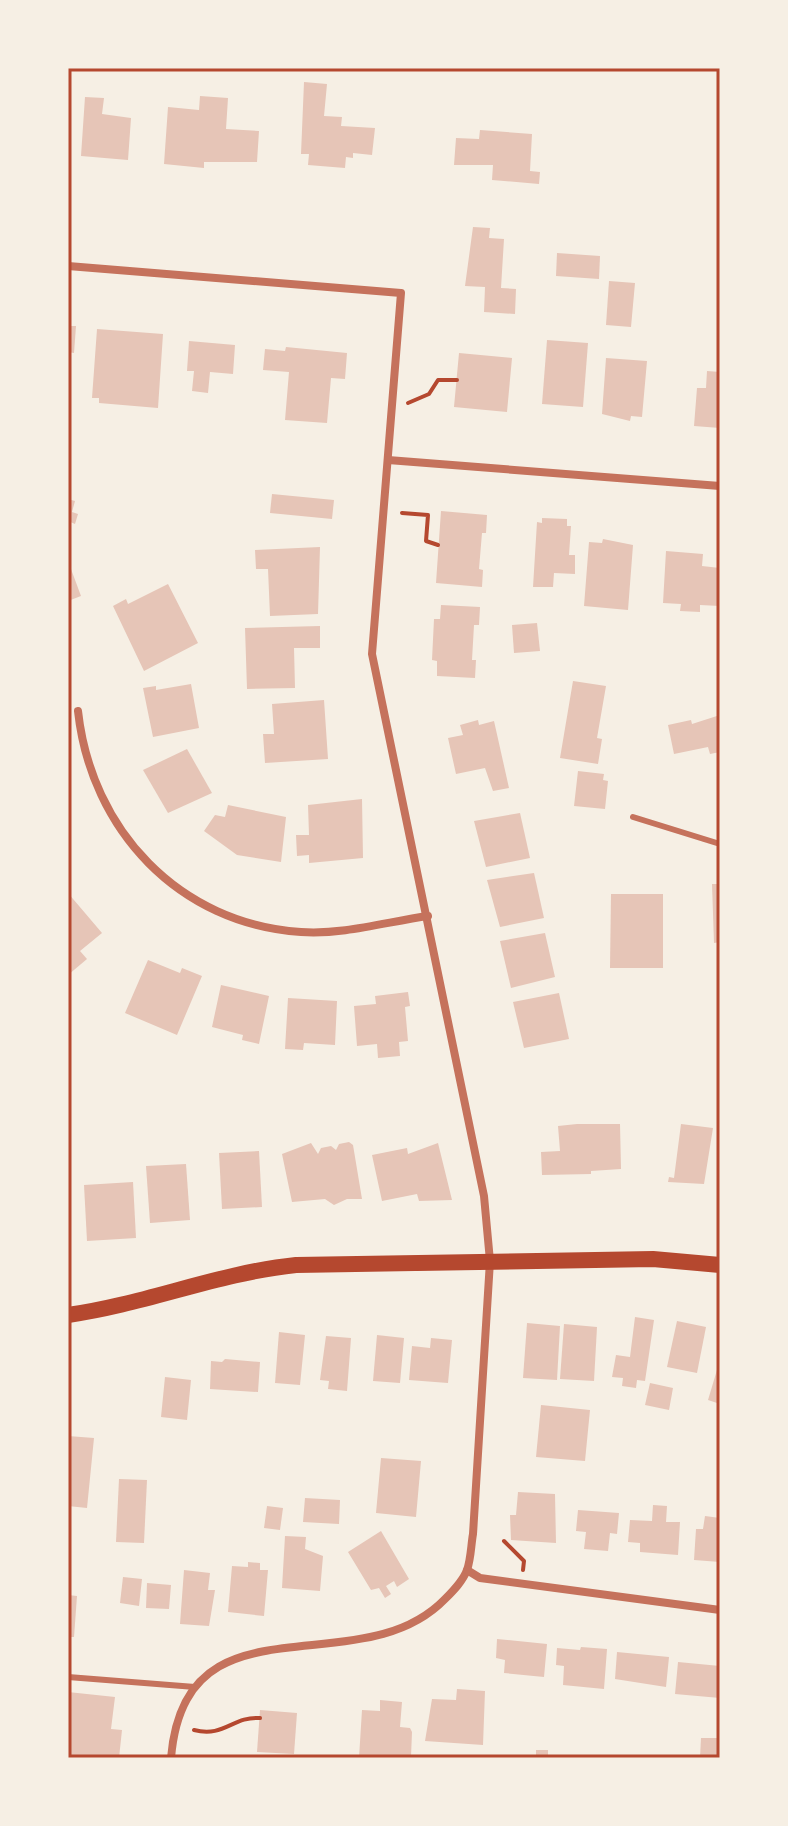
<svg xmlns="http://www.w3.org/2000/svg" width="788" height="1826" font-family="Helvetica,sans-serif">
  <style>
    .building { fill: #e6c5b7 }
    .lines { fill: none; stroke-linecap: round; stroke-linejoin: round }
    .path { stroke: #b5482f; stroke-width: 4 }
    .service { stroke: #c5725c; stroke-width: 6 }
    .minor { stroke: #c5725c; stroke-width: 8 }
    .secondary { stroke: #b5482f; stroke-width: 16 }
    .neatline { fill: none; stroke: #b5482f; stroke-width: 3 }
  </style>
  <rect width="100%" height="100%" fill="#f6efe4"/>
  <g class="building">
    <polygon points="304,82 327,84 324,116 342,117 341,126 375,128 372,155 353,153 353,158 346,157 345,168 308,165 309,154 301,154"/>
    <polygon points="200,96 228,98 226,129 259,131 257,162 204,162 204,168 164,164 168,107 199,110"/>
    <polygon points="85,97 104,98 102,114 131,118 128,160 81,156"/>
    <polygon points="480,130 532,134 530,171 540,172 539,184 492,180 493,165 454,165 456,138 479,139"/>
    <polygon points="473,227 490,228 489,238 504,239 501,288 516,289 515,314 484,312 485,287 465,286"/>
    <polygon points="557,253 600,256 599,279 556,276"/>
    <polygon points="609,281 635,283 631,327 606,325"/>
    <polygon points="68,326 76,326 74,353 68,352"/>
    <polygon points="97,329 163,334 158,408 99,403 99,398 92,398"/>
    <polygon points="547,340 588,343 583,407 542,404"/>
    <polygon points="189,341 235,345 233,374 210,372 208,393 192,391 194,371 187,371"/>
    <polygon points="286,347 347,353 345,379 331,378 327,423 285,420 289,372 263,370 265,349 285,351"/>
    <polygon points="459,353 512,358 507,412 454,407"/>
    <polygon points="606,358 647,361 642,417 631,416 630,421 602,414"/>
    <polygon points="707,371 720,372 720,428 694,426 697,388 706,388"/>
    <polygon points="272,494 334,500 332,519 270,513"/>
    <polygon points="68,499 75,501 72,512 78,514 75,524 68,521"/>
    <polygon points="441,511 487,515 486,533 482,533 479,569 483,570 482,587 436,583"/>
    <polygon points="542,518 567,519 567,526 571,526 569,555 575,555 575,574 554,573 553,587 533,587 537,522 542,523"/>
    <polygon points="603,539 633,545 628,610 584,606 589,542 602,543"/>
    <polygon points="320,547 318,614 270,616 268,569 256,569 255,550"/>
    <polygon points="666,551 703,554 702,566 720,568 720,606 700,605 700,612 680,611 681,604 663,603"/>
    <polygon points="68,561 81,596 68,601"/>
    <polygon points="168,584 198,643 144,671 113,606 126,599 128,604"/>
    <polygon points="441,605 480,607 479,625 474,625 472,660 476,660 475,678 437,676 437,661 432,660 434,619 440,619"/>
    <polygon points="537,623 540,651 514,653 512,625"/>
    <polygon points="320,626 320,648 294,648 295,688 247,689 245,628"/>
    <polygon points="573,681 606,686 597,738 602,739 598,764 560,758"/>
    <polygon points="191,684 199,728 153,737 143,688 156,686 156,690"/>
    <polygon points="324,700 328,759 265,763 263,734 274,734 272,704"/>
    <polygon points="720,715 720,752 710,754 708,747 674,754 668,725 691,720 692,724"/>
    <polygon points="478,720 479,725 494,721 509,788 493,791 485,768 456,774 448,738 463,735 460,725"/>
    <polygon points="187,749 212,793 168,813 143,770"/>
    <polygon points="578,771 604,774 603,780 608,781 605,809 574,806"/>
    <polygon points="362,799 363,858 309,863 309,855 297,856 296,835 309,835 308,805"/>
    <polygon points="228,805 286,817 281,862 237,855 204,831 215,815 225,817"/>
    <polygon points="520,813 530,858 486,867 474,821"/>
    <polygon points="534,873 544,918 500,927 487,880"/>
    <polygon points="712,884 720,884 720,942 714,943"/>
    <polygon points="68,893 102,933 80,951 87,959 68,975"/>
    <polygon points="611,894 663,894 663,968 610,968"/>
    <polygon points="545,933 555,977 511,988 500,941"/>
    <polygon points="148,960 180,973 182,968 202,976 177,1035 125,1013"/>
    <polygon points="221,985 269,996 259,1044 242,1040 243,1035 212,1027"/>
    <polygon points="408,992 410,1006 405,1007 408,1041 399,1042 400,1056 378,1058 377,1044 357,1046 354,1006 376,1004 375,996"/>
    <polygon points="559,993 569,1039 524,1048 513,1002"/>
    <polygon points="288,998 337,1001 335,1045 304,1043 303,1050 285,1049"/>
    <polygon points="577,1124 620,1124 621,1169 591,1171 591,1174 542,1175 541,1152 560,1151 558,1126"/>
    <polygon points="681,1124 713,1128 704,1184 668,1182 669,1177 674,1178"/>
    <polygon points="349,1142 353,1145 362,1199 347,1199 334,1205 325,1199 292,1202 282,1154 311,1143 318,1154 321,1148 331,1146 336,1150 339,1144"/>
    <polygon points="438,1143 452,1200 419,1201 417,1194 382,1201 372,1155 407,1148 408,1154"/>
    <polygon points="259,1151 262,1207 222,1209 219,1153"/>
    <polygon points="186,1164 190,1220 150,1223 146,1166"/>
    <polygon points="133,1182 136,1238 87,1241 84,1185"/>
    <polygon points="635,1317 654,1320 645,1381 637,1380 636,1388 622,1386 623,1378 612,1377 616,1355 630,1357"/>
    <polygon points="677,1321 706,1327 697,1373 667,1367"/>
    <polygon points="527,1323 560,1326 557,1380 523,1378"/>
    <polygon points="564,1324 597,1327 594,1381 560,1379"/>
    <polygon points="279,1332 305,1335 300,1385 275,1383"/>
    <polygon points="377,1335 404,1338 400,1383 373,1381"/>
    <polygon points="326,1336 351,1338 347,1391 328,1389 329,1381 320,1380"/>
    <polygon points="431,1338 452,1340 448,1383 409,1380 412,1346 430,1348"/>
    <polygon points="225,1359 260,1362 258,1392 210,1389 211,1361 222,1362"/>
    <polygon points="720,1360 720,1404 708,1400"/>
    <polygon points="165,1377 191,1380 187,1420 161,1417"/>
    <polygon points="650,1383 673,1388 669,1410 645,1405"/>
    <polygon points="541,1405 590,1410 585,1461 536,1457"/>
    <polygon points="68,1436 94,1438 87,1508 68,1506"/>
    <polygon points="381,1458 421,1461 416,1517 376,1513"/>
    <polygon points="119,1479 147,1480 144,1543 116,1542"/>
    <polygon points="518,1492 555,1494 556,1543 511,1540 510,1515 516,1515"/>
    <polygon points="305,1498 340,1500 339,1524 303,1522"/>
    <polygon points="653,1505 667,1506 666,1522 680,1522 678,1555 640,1552 640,1543 628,1542 630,1520 652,1521"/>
    <polygon points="267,1506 283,1508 280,1530 264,1528"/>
    <polygon points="578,1510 619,1513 617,1534 610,1533 608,1551 584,1549 586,1532 576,1531"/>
    <polygon points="705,1516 720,1518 720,1562 694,1560 696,1529 703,1529"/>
    <polygon points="381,1531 409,1579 397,1587 394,1581 386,1586 391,1594 385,1598 379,1588 371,1590 348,1552"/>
    <polygon points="285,1536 306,1537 305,1549 323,1556 320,1591 282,1588"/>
    <polygon points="248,1562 260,1563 260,1570 268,1570 264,1616 228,1612 232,1566 248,1567"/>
    <polygon points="184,1570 210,1573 208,1590 215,1590 209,1626 180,1624"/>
    <polygon points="123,1577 142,1579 139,1606 120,1603"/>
    <polygon points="147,1583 171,1585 169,1609 146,1608"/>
    <polygon points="68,1595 77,1596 74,1637 68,1637"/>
    <polygon points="497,1639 547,1644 544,1677 504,1673 505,1660 496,1658"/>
    <polygon points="581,1647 607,1649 604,1689 563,1685 564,1666 556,1665 557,1648 580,1650"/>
    <polygon points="617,1652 669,1657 666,1687 615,1679"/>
    <polygon points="678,1662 720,1666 720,1698 675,1694"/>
    <polygon points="457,1689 485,1691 483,1745 425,1741 432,1699 456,1700"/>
    <polygon points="68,1692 115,1697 111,1729 122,1730 119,1758 68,1755"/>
    <polygon points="380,1700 402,1702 400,1727 410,1728 412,1732 411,1757 359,1758 362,1710 380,1711"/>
    <polygon points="260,1710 297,1713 294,1754 257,1752"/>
    <polygon points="701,1738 720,1738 720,1758 700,1758"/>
    <rect x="536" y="1750" width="12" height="8"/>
  </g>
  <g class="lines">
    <g class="path">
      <polyline points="408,403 429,394 438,380 457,380"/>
      <polyline points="402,513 428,515 426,541 438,545"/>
      <polyline points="504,1541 524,1561 523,1570"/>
      <path d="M 194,1730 C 224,1738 233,1716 260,1718"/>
    </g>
    <g class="service">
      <polyline points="633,817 720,844"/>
      <polyline points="68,1677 195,1687"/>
    </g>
    <g class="minor">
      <path d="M 68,266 L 401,293 L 372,654 L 484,1196 L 490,1261 L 473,1534 C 471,1545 471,1559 467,1570 C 463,1581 453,1591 445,1599 C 359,1688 185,1589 171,1758"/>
      <polyline points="388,460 720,486"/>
      <path d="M 78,711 C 91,830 179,924 301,932 C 343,935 386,922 428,916"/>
      <polyline points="467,1570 480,1578 720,1610"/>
    </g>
    <path class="secondary" d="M 68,1315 C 146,1304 218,1273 296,1265 L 653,1259 L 720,1265"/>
  </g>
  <rect width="788" height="1826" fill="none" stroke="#f6efe4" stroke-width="140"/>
  <rect x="70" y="70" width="648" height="1686" class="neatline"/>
</svg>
